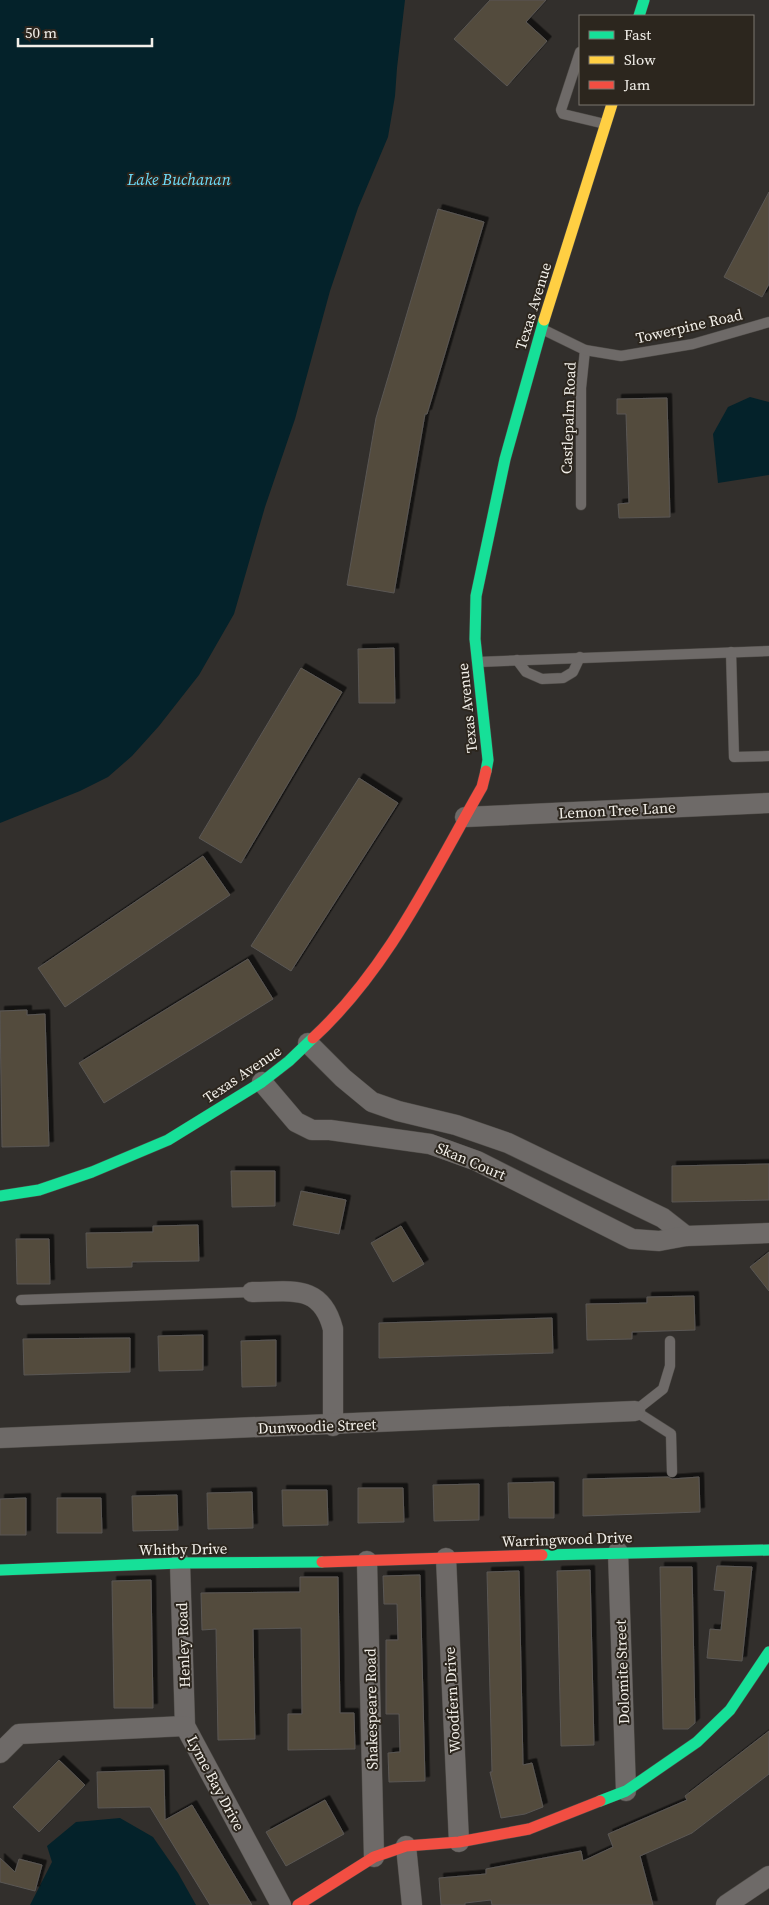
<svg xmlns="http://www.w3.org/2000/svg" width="769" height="1905" font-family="'Source Serif 4',serif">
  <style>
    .water { fill: #04222a }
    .building { fill: #534b3e; stroke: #5a5754; filter: url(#shadow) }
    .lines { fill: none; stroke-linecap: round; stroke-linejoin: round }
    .lane-casing { stroke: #4e4b47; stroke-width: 11 }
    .street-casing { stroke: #4e4b47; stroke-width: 21 }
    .fast-casing { stroke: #4e4b47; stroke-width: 12 }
    .slow-casing { stroke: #4e4b47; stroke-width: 12 }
    .jam-casing { stroke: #4e4b47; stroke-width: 12 }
    .lane { stroke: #6e6a68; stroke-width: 10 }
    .street { stroke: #6e6a68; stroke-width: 20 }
    .fast { stroke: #16e098; stroke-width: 11 }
    .slow { stroke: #ffcf43; stroke-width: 11 }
    .jam { stroke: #f24e42; stroke-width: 11 }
    .labels { text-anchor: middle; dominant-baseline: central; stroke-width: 4; stroke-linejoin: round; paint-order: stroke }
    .street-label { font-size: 15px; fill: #f2efe9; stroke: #2c261e }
    .water-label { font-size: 16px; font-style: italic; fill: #6cdefc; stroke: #2c261e }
  </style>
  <defs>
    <filter id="shadow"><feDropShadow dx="4.5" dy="-4.5" stdDeviation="0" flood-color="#0009"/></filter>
  </defs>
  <rect width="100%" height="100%" fill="#322f2c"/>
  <g class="water">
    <polygon points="0,0 405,0 397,68 395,96 388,137 358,208 330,291 295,419 265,507 234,614 199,675 159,726 132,756 108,777 80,791 0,823"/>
    <polygon points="750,397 769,402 769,475 718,483 713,434 728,407"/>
    <polygon points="120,1818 153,1837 178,1873 196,1905 30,1905 52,1862 47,1846 76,1822"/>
  </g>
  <g class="building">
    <polygon points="490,0 546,0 526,22 547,41 507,86 454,39"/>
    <polygon points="769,192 769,284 762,297 724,277"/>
    <polygon points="438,209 484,222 427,414 425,414 394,593 347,585 376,418"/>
    <polygon points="667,398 670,517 619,518 618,504 629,503 626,414 617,414 617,399"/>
    <polygon points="394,648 395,703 359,703 358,649"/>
    <polygon points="301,668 342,692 241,863 199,838"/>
    <polygon points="359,778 398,803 291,971 251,946"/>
    <polygon points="203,856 230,895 65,1007 38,968"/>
    <polygon points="248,959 273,999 104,1103 79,1063"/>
    <polygon points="27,1010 27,1015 45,1014 49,1146 2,1147 0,1011"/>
    <polygon points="769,1164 769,1200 672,1202 672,1166"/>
    <polygon points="231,1171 275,1171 275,1206 232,1207"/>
    <polygon points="301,1191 346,1200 339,1234 293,1225"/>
    <polygon points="198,1225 199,1261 132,1262 132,1267 87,1268 86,1233 153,1232 153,1226"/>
    <polygon points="401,1226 424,1264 393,1282 371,1243"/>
    <polygon points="16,1239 49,1239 50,1284 17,1284"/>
    <polygon points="769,1252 769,1291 750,1267"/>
    <polygon points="694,1296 695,1330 632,1332 632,1339 587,1340 586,1304 647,1303 647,1297"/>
    <polygon points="552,1318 553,1353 379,1358 379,1323"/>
    <polygon points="203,1335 203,1370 159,1371 158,1336"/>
    <polygon points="130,1338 130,1372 24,1375 23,1339"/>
    <polygon points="276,1340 276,1386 242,1387 241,1341"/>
    <polygon points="668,1477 672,1479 699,1477 700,1512 583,1516 583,1479"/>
    <polygon points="554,1482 554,1518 509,1518 508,1483"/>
    <polygon points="479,1484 479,1520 434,1521 433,1485"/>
    <polygon points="358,1488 403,1488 404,1522 358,1523"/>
    <polygon points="282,1490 327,1490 328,1525 283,1526"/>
    <polygon points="252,1492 253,1528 208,1529 207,1493"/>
    <polygon points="177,1495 178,1530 133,1531 132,1496"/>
    <polygon points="26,1498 26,1535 0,1535 0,1499"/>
    <polygon points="57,1498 101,1498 102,1533 57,1533"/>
    <polygon points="717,1566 752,1567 742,1661 707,1658 710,1629 721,1630 725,1591 714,1590"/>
    <polygon points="660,1567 692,1567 695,1723 688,1729 663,1729"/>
    <polygon points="590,1570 594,1745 561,1746 557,1571"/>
    <polygon points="519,1571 523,1765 532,1763 543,1807 525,1814 501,1818 490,1772 492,1772 487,1572"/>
    <polygon points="420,1575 425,1781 389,1782 388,1753 400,1752 399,1714 386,1714 386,1640 398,1640 397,1604 384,1604 383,1576"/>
    <polygon points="300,1577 338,1577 340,1713 354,1713 355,1749 288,1750 288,1714 302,1714 301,1628 253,1629 255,1739 218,1740 216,1629 202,1630 201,1593 300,1592"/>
    <polygon points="151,1580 153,1708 114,1708 112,1581"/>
    <polygon points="769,1731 769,1774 692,1833 640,1856 653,1905 492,1905 491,1900 465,1903 465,1905 441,1905 439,1878 486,1874 486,1869 581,1851 583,1861 613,1847 608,1834 687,1800 685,1796"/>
    <polygon points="59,1760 85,1785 39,1832 13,1807"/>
    <polygon points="164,1770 165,1820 192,1805 252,1905 210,1905 150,1807 98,1808 97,1772"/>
    <polygon points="325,1800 344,1834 286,1866 266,1832"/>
    <polygon points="0,1858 15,1872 19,1859 42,1865 35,1891 0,1882"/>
  </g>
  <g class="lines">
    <g class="lane-casing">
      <g id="lane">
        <polyline points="580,52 561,110 563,114 605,124"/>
        <polyline points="542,329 585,350 581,388 581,505"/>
        <polyline points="585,350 621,356 693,344 769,322"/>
        <polyline points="731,652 734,757 769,756"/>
        <polyline points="517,660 526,672 542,679 563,678 573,672 580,657"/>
        <polyline points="478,662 769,651"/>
        <polyline points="21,1300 252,1292"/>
        <polyline points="670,1341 670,1366 663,1389 635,1411 671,1434 672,1472"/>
      </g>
    </g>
    <g class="street-casing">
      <g id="street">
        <polyline points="465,817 769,803"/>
        <polyline points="308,1043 343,1078 372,1102 398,1111 456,1125 508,1143 663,1218 686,1236"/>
        <polyline points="262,1082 296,1122 312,1130 330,1130 430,1144 477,1161 632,1239 659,1241 686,1236 769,1233"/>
        <path d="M 252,1292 C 291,1292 321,1283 333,1329 L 333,1426"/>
        <polyline points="0,1438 635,1411"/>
        <polyline points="618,1552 626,1791"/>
        <polyline points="446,1558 459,1842"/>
        <polyline points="367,1561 374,1857"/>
        <polyline points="180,1563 185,1726 281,1905"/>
        <polyline points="0,1753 19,1734 185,1726"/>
        <polyline points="406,1846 412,1905"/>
        <polyline points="726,1905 769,1876"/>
      </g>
    </g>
    <g class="fast-casing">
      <g id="fast">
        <polyline points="639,16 644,0"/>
        <polyline points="486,771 488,760 475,639 476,596 505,459 544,320"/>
        <polyline points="0,1196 39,1190 92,1172 168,1140 262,1082 289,1061 313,1038"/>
        <polyline points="542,1555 769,1550"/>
        <polyline points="0,1570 180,1563 322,1562"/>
        <polyline points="600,1801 626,1791 697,1742 730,1710 769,1652"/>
      </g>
    </g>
    <g class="slow-casing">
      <polyline id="slow" points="544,320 612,104"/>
    </g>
    <g class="jam-casing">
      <g id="jam">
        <path d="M 313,1038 C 388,969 432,874 482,787 L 486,771"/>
        <polyline points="322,1562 542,1555"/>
        <polyline points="298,1905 374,1857 406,1846 459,1842 529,1829 600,1801"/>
      </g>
    </g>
    <use href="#lane" class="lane"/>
    <use href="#street" class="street"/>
    <use href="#fast" class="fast"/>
    <use href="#slow" class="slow"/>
    <use href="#jam" class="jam"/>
  </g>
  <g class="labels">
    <g class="street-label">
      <text transform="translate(533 306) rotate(-73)">Texas Avenue</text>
      <text transform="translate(689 326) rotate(-13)">Towerpine Road</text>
      <text transform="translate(568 418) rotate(-88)">Castlepalm Road</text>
      <text transform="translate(467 708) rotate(-96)">Texas Avenue</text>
      <text transform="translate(617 810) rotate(-3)">Lemon Tree Lane</text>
      <text transform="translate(242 1074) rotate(-34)">Texas Avenue</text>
      <text transform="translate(471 1161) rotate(23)">Skan Court</text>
      <text transform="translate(317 1426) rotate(-2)">Dunwoodie Street</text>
      <text transform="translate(567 1539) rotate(-2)">Warringwood Drive</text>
      <text transform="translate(183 1549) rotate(-1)">Whitby Drive</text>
      <text transform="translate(183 1645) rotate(-92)">Henley Road</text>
      <text transform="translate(622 1672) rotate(-92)">Dolomite Street</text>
      <text transform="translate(452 1700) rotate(-93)">Woodfern Drive</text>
      <text transform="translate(371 1709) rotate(-91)">Shakespeare Road</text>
      <text transform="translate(216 1783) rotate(62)">Lyme Bay Drive</text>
    </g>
    <g class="water-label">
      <text x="179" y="179">Lake Buchanan</text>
    </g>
  </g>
  <rect x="579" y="15" width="175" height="90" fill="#2c261e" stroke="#7b766f"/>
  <rect x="589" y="31" width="25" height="8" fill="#16e098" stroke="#7b766f"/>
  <text x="624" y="40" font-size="15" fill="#f2efe9">Fast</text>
  <rect x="589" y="56" width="25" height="8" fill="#ffcf43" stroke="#7b766f"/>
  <text x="624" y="65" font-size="15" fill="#f2efe9">Slow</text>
  <rect x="589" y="81" width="25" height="8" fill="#f24e42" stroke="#7b766f"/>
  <text x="624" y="90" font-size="15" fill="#f2efe9">Jam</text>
  <path d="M18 38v8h134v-8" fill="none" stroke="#f2efe9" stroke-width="2.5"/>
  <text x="25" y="38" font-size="15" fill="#f2efe9" stroke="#2c261e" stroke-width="4" paint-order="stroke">50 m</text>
</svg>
